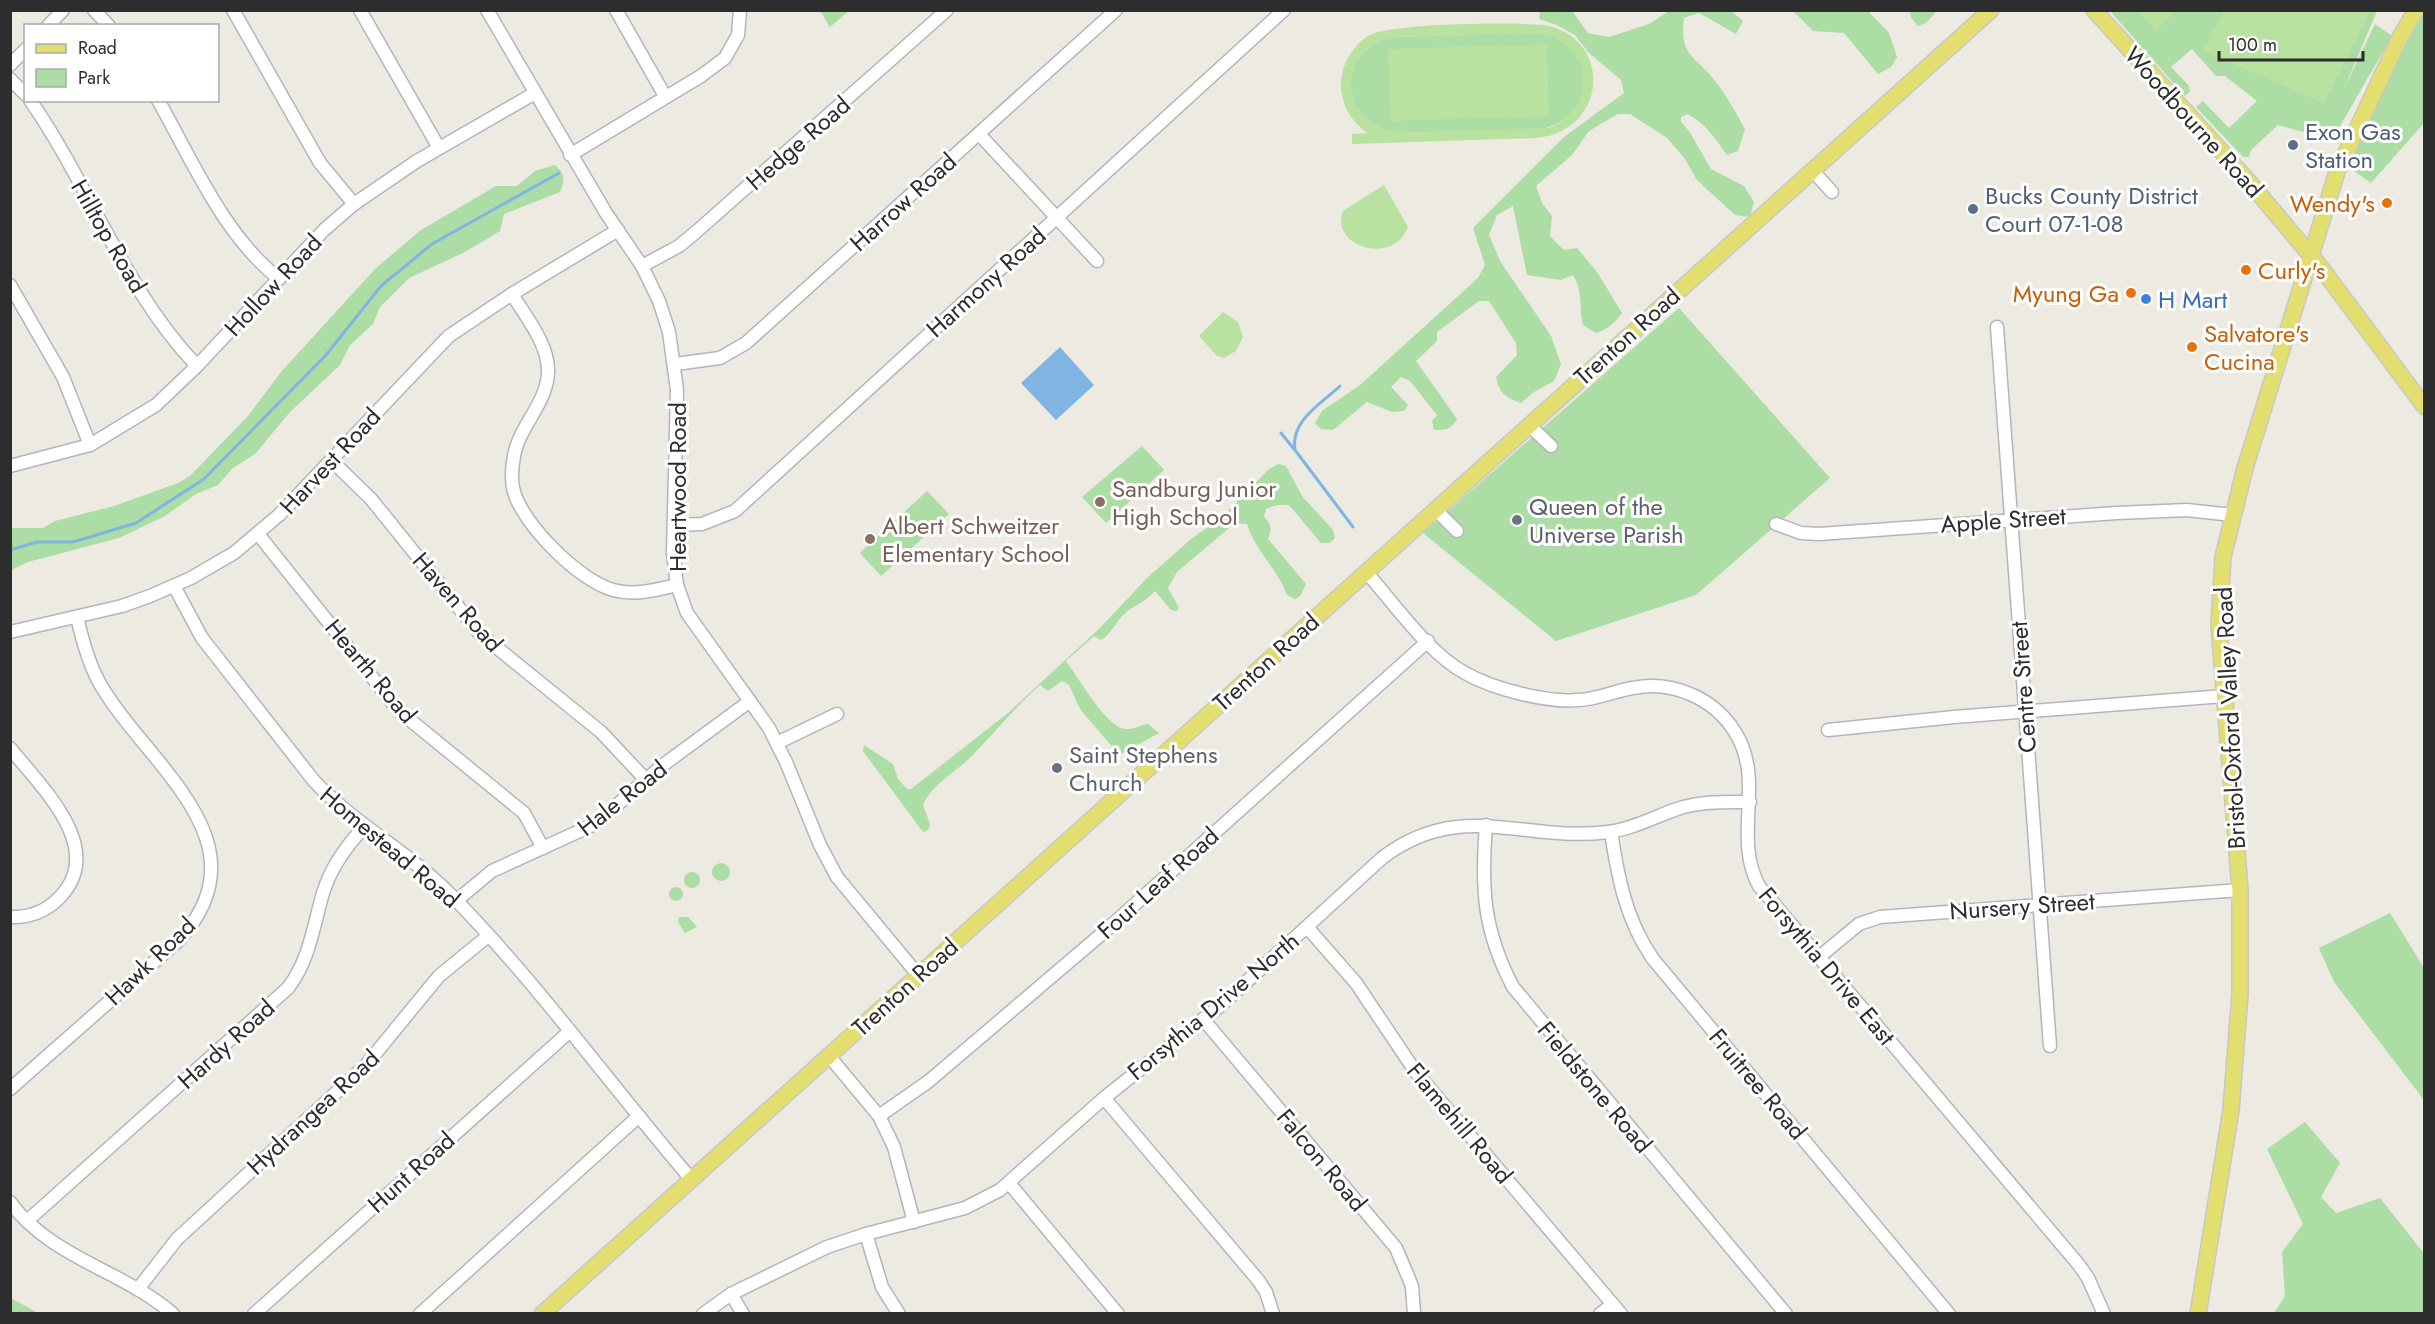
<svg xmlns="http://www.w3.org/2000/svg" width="2435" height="1324" font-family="Jost,sans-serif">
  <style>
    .green { fill: #abdda4 }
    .pitch { fill: #b9e2a1; fill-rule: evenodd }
    .water { fill: #80b4e2 }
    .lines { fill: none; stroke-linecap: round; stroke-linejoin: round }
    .stream { stroke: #80b4e2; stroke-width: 3 }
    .minor-casing { stroke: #b4b4bf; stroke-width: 15 }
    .major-casing { stroke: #c8c8c8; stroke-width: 18 }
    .minor { stroke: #fff; stroke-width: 12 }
    .major { stroke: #e2df70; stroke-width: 15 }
    .service-dot { fill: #5c6f8a; stroke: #fff; stroke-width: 2 }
    .food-dot { fill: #e8710a; stroke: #fff; stroke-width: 2 }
    .shop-dot { fill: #3f7fe0; stroke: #fff; stroke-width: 2 }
    .education-dot { fill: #8d6e63; stroke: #fff; stroke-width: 2 }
    .worship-dot { fill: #6b7280; stroke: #fff; stroke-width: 2 }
    .labels { text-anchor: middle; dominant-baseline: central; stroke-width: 6; stroke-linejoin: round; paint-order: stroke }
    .street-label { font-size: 24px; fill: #2d2d2d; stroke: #fff }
    .service-label { font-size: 24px; fill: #4e5e75; stroke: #fff; text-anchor: start }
    .food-label { font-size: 24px; fill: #c56008; stroke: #fff; text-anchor: end }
    .shop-label { font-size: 24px; fill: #366cbe; stroke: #fff; text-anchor: start }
    .education-label { font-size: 24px; fill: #785e54; stroke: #fff; text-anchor: start }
    .worship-label { font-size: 24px; fill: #5b616d; stroke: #fff; text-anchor: start }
  </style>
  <rect width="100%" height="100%" fill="#eceae1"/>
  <g class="green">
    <polygon points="820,11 849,11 830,27"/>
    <path d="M 1540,11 L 1572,11 L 1588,33 L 1609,37 L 1649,24 L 1669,11 L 1731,11 L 1743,21 L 1736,34 L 1699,13 L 1684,18 C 1679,57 1695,55 1715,81 C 1727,96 1736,113 1745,129 L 1738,151 L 1727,155 C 1715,139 1706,123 1687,114 L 1681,117 L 1681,122 L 1689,131 L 1711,169 L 1744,186 L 1754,202 L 1750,217 L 1735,215 L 1697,180 L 1685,159 L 1667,138 L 1630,114 L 1618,114 L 1589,131 L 1572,155 L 1536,186 L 1542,203 L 1552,216 L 1550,236 L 1564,250 L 1577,248 L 1597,272 L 1622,313 C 1614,324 1608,329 1596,333 L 1583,325 C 1579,307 1583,290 1573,275 L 1561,280 L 1527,275 L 1513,206 L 1497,215 L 1489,235 L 1500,261 L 1551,336 L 1561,364 L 1554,381 L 1534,392 L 1521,403 C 1506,398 1499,393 1496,377 L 1517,355 L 1516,343 L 1489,301 L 1479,301 L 1437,332 L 1437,341 L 1416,361 L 1457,419 C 1451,430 1445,430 1434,430 L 1432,421 L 1437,415 L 1410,381 L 1401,377 L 1391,387 L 1408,405 L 1404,411 L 1392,412 L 1367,402 L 1333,430 L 1321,429 L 1315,423 L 1322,411 L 1360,385 L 1478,278 L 1485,265 L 1473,228 L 1564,137 L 1624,93 L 1621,80 L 1589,53 L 1575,35 L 1557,25 L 1539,19 Z"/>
    <polygon points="1793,11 1868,11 1889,33 1897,57 1891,67 1878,74 1844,33 1813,31"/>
    <polygon points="1909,11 1933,11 1935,13 1926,23 1918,26 1912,19"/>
    <polygon points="2110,11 2377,11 2343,91 2375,24 2392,36 2332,140 2278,125 2251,150 2249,157 2243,157 2196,107 2203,101 2229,128 2257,101 2225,76 2216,76 2192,49 2171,67 2189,86 2190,92 2185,96"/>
    <polygon points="2423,11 2424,123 2371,183 2347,166 2396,49"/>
    <path d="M 1536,33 C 1597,37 1601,119 1540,129 L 1397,133 C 1337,124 1335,45 1395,37 Z"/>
    <path d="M 555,165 C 565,173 565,181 560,192 L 504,214 L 500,231 L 465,252 L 409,278 L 380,307 L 373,324 L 350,345 L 340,365 L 290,412 L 255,454 L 233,468 L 218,485 L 196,494 L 165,516 L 119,538 L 28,562 L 11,570 L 11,528 L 43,528 L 55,521 L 114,506 L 178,483 L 190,476 L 248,416 L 281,372 L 375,269 L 421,230 L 496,186 L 517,186 L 535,171 Z"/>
    <polygon points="1679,308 1830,478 1696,595 1556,641 1423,533"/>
    <polygon points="1142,446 1164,470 1106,523 1082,497"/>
    <path d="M 1278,464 L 1286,466 L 1302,496 L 1333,530 L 1335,538 L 1330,543 L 1321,543 L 1289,505 L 1277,505 L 1266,509 L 1264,517 C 1272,525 1272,529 1268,539 L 1306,584 L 1300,596 L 1295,599 L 1287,595 C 1278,569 1255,551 1247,524 L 1235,523 L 1177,572 L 1168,588 L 1179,608 L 1176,611 L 1171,610 L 1155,591 C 1144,604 1133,605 1124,614 C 1116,622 1111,634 1101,640 L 1094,636 L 1066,661 C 1078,677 1106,727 1125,729 C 1132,730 1141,725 1148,724 L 1159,733 L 1119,755 L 1080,709 L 1069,685 L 1062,681 L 1048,691 L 1040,685 C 1015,707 995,732 972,756 C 956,772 932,784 923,805 L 930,824 L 929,829 L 924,832 L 920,828 L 863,751 L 864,745 L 893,764 L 898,779 L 907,789 L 911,789 L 1008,713 L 1100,628 L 1147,578 L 1191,539 L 1222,517 L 1269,469 Z"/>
    <polygon points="927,491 949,514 881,576 860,553"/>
    <circle cx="721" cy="872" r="9"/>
    <circle cx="692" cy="880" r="8"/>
    <circle cx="676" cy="894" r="7"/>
    <polygon points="2390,913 2424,968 2424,1100 2334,982 2319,948"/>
    <polygon points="679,917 688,917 697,927 685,933 678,922"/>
    <polygon points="2305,1122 2340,1163 2321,1197 2336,1213 2380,1198 2422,1251 2424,1250 2424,1313 2274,1313 2285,1296 2282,1252 2303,1224 2267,1149"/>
    <polygon points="11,1298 38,1313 11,1313"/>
  </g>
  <g class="pitch">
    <polygon points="2137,11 2177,11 2156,30"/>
    <polygon points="2224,11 2224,10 2370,11 2324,103 2203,51"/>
    <path d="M 1544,25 C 1615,38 1607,132 1536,138 L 1352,144 L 1352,134 L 1367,133 C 1351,121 1340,103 1341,82 C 1342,65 1352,46 1368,36 C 1391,23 1513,22 1544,25 ZM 1543,34 C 1593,45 1597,110 1549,128 L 1397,133 C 1337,124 1335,45 1395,37 Z"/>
    <polygon points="1547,44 1549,116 1390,121 1388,49"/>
    <path d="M 1384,185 L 1408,227 C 1393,267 1329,246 1343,211 Z"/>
    <polygon points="1223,312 1238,322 1243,337 1236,351 1224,358 1217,356 1199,336"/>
  </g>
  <polygon class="water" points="1060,347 1094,385 1056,420 1021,383"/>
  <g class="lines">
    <g class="stream">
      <path d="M 1340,386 C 1321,404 1290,421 1295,450 L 1353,527"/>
      <polyline points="1281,433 1294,449"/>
      <polyline points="10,550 37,542 73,542 136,523 204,479 326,355 381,286 432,244 559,173"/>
    </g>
    <g class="minor-casing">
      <g id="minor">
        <polyline points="94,10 109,26"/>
        <polyline points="233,10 320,163 354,204"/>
        <polyline points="360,10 439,148"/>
        <polyline points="487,10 606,213 642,266 659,301 669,332 677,390 673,553 677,585 687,613 769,728 786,762 820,845 837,877 919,976"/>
        <polyline points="616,10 665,96"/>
        <polyline points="48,26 63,10"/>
        <polyline points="10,65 26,49"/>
        <polyline points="10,79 26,95"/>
        <path d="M 30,100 C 90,186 124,290 197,366"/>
        <path d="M 158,100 C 193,162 223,234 279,279"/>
        <polyline points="979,134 1097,261"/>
        <polyline points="570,155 701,76 725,58 738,35 740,10"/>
        <polyline points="1812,170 1832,192"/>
        <polyline points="642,266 679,246 696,232 947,10"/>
        <polyline points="10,285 63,377 90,445"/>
        <path d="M 512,294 C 525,316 549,344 548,372 C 547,404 519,426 514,456 C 512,467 511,482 514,492 C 524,526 580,581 613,590 C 635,596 655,590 677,585"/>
        <polyline points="1997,327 2050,1046"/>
        <polyline points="675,364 720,358 746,343 1116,10"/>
        <polyline points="1529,425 1551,446"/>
        <polyline points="332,461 371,499 480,634 601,732 646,780"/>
        <polyline points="10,466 90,445 156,405 197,366 324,230 354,204 417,161 535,93"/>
        <polyline points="1436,510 1457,531"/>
        <polyline points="1776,524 1801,533 1819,534 2117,513 2187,510 2232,515"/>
        <polyline points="674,525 702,524 735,511 1284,10"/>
        <polyline points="258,534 399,711 524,813 543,848"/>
        <path d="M 1366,572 C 1394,603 1428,653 1465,673 C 1493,689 1547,703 1579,700 C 1598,699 1614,691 1633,688 C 1672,680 1714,698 1735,732 C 1766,781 1732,837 1759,886 L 2079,1265 L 2088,1278 L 2104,1314"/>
        <path d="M 174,586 L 202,638 L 314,781 C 355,824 408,852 450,894 C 536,981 611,1086 691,1179"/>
        <polyline points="10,632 122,606 150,596 191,578 234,553 279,515 449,336 512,294 618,230"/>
        <polyline points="1828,730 1954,717 2224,696"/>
        <polyline points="777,743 837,714"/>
        <path d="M 10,748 C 41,787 107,848 60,897 C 47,911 29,918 10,917"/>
        <path d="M 1486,825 C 1481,888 1483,930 1513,987 L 1786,1314"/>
        <path d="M 1611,832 C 1618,878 1626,920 1653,959 L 1949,1314"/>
        <polyline points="456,901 492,871 595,824 663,765 750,701"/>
        <polyline points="1307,927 1356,983 1415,1071 1621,1314"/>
        <polyline points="1818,958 1859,924 1880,917 2240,890"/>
        <polyline points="1203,1019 1396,1248 1412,1286 1414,1314"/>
        <polyline points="829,1056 879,1116 894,1147 914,1222"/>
        <path d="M 10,1089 L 179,940 C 270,841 144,763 99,682 C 88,662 82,639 77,617"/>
        <polyline points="1104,1098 1258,1280 1266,1292 1273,1314"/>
        <polyline points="879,1116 929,1081 1104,932 1428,641"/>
        <polyline points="1009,1183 1118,1314"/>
        <path d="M 10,1202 C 51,1258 122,1270 173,1314"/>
        <path d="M 27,1221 L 288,988 C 310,959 313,927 323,893 C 331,867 347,845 365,826"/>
        <polyline points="866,1234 882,1287 899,1314"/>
        <polyline points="138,1289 177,1239 366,1065 439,976 488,936"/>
        <polyline points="731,1294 743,1314"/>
        <polyline points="254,1314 569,1032"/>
        <polyline points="420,1314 639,1116"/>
        <path d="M 703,1314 L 731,1294 L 827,1247 L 866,1234 L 965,1208 L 1000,1190 L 1104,1098 L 1220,1006 L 1382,858 C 1461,798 1524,843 1608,832 C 1632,829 1654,817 1677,809 C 1700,801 1725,802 1750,802"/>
        <polyline points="1600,1314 1613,1304"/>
      </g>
    </g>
    <g class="major-casing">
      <g id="major">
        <polyline points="2094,10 2250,183 2322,269 2424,406"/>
        <polyline points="542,1314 1991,10"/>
        <polyline points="2198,1314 2231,1110 2240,994 2240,890 2219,626 2223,557 2245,468 2337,172 2400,37 2416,10"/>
      </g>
    </g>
    <use href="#minor" class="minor"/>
    <use href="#major" class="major"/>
  </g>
  <g class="service-dot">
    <circle cx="2293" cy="145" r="6"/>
    <circle cx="1973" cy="209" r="6"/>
  </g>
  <g class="food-dot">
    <circle cx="2387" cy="203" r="6"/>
    <circle cx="2246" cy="270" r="6"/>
    <circle cx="2131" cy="293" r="6"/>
    <circle cx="2192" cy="347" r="6"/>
  </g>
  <circle class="shop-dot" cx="2146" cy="299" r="6"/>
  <g class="education-dot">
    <circle cx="1100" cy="502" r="6"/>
    <circle cx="870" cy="539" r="6"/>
  </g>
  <g class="worship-dot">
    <circle cx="1517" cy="520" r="6"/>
    <circle cx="1057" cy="768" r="6"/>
  </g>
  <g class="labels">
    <g class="street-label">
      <text transform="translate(2194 122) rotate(48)">Woodbourne Road</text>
      <text transform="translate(798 143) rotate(-41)">Hedge Road</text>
      <text transform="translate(903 202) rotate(-42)">Harrow Road</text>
      <text transform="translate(109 236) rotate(60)">Hilltop Road</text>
      <text transform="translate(986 282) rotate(-42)">Harmony Road</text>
      <text transform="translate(273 285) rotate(-47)">Hollow Road</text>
      <text transform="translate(1627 336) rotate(-42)">Trenton Road</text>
      <text transform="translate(330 461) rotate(-47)">Harvest Road</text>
      <text transform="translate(677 487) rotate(-90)">Heartwood Road</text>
      <text transform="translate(2003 520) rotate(-4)">Apple Street</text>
      <text transform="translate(458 602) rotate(49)">Haven Road</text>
      <text transform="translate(1266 662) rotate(-42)">Trenton Road</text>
      <text transform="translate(371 671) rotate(50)">Hearth Road</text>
      <text transform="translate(2023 687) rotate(-94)">Centre Street</text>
      <text transform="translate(2230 718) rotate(-93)">Bristol-Oxford Valley Road</text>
      <text transform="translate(622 798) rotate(-38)">Hale Road</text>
      <text transform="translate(390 847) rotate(40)">Homestead Road</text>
      <text transform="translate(1158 883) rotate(-42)">Four Leaf Road</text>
      <text transform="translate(2022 906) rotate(-4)">Nursery Street</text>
      <text transform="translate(150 961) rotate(-44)">Hawk Road</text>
      <text transform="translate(1827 966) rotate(50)">Forsythia Drive East</text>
      <text transform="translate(905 987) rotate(-42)">Trenton Road</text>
      <text transform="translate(1213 1006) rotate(-40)">Forsythia Drive North</text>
      <text transform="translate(226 1044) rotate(-42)">Hardy Road</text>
      <text transform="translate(1758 1084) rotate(50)">Fruitree Road</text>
      <text transform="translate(1595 1087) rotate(50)">Fieldstone Road</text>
      <text transform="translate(313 1112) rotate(-43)">Hydrangea Road</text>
      <text transform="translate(1460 1123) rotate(50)">Flamehill Road</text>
      <text transform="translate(1322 1160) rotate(50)">Falcon Road</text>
      <text transform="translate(411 1172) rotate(-42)">Hunt Road</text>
    </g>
    <g class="service-label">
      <text x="2305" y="131">Exon Gas<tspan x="2305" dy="28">Station</tspan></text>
      <text x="1985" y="195">Bucks County District<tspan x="1985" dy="28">Court 07-1-08</tspan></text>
    </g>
    <g class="food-label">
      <text x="2375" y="203">Wendy's</text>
      <text x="2258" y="270" text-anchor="start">Curly's</text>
      <text x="2119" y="293">Myung Ga</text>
      <text x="2204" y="333" text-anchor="start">Salvatore's<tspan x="2204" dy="28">Cucina</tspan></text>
    </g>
    <g class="shop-label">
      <text x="2158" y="299">H Mart</text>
    </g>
    <g class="education-label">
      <text x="1112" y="488">Sandburg Junior<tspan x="1112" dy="28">High School</tspan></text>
      <text x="882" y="525">Albert Schweitzer<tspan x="882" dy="28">Elementary School</tspan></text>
    </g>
    <g class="worship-label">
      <text x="1529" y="506">Queen of the<tspan x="1529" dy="28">Universe Parish</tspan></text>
      <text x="1069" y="754">Saint Stephens<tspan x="1069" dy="28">Church</tspan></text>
    </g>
  </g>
  <rect width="2435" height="1324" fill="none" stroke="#2d2d2d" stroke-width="24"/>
  <rect x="24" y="24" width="195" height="78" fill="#ffffff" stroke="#ababab" stroke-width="1.5"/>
  <rect x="36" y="44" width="30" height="9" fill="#e2df70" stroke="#ababab" stroke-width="1.5"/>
  <text x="78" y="54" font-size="18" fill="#2d2d2d">Road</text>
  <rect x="36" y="69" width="30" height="18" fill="#abdda4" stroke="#ababab" stroke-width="1.5"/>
  <text x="78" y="84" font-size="18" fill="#2d2d2d">Park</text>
  <path d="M2219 51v9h144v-9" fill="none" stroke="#2d2d2d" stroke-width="3"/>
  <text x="2228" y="51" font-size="18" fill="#2d2d2d" stroke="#ffffff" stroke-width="4.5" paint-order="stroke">100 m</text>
</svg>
